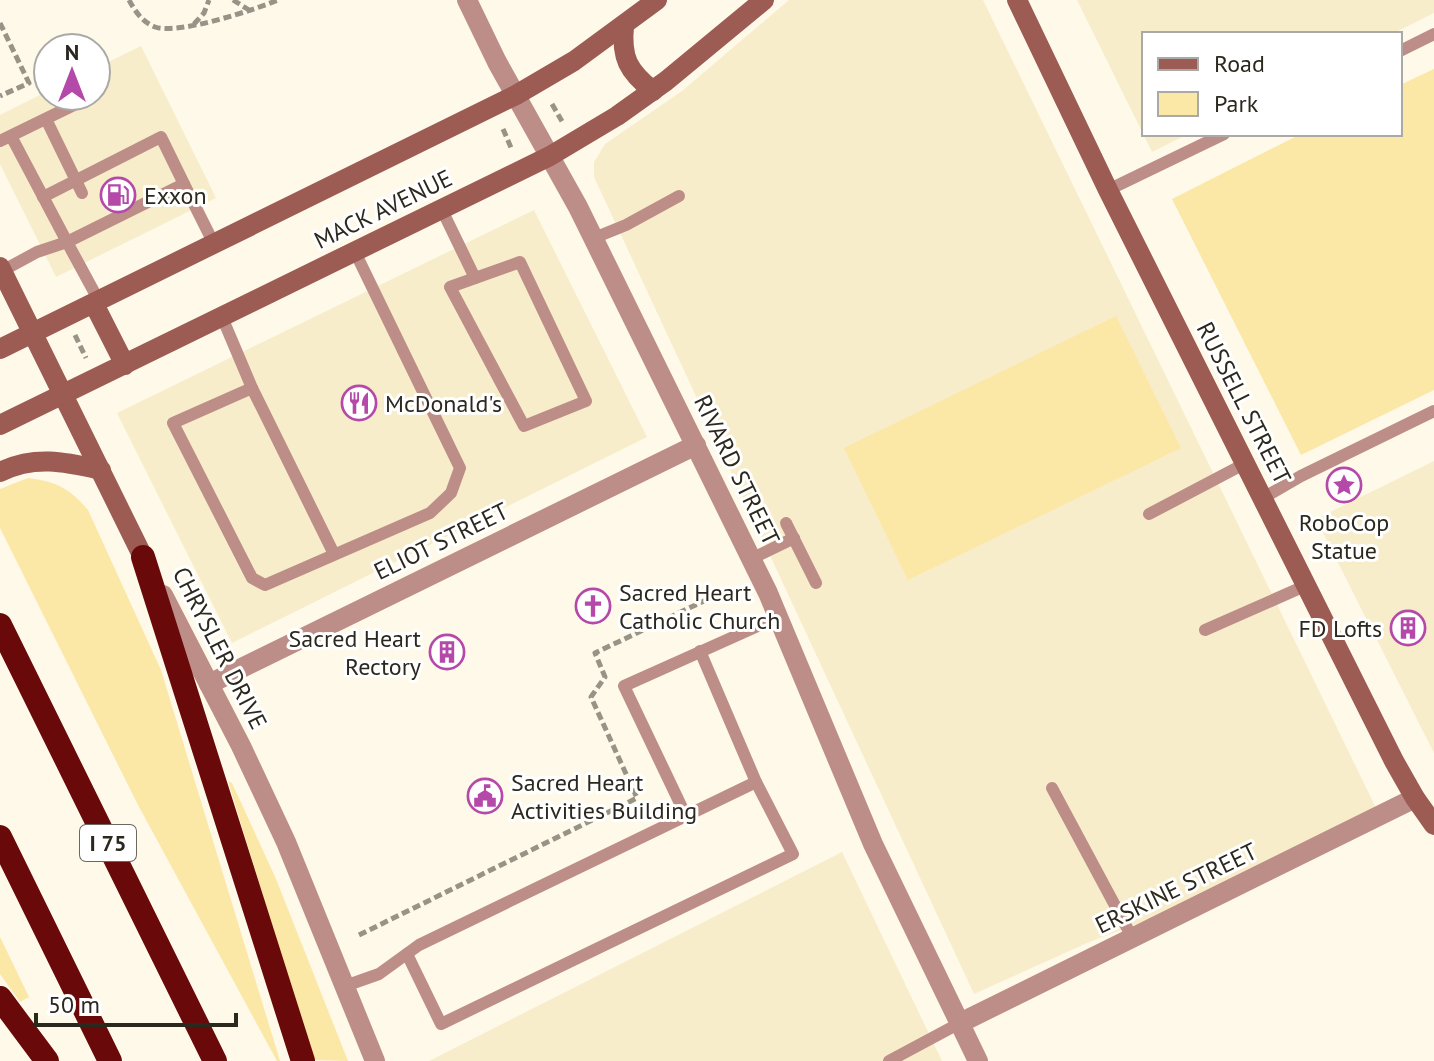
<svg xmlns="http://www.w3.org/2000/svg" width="1434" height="1061" font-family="'PT Sans',sans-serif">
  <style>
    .built { fill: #f8edcb }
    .green { fill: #fbe7a6 }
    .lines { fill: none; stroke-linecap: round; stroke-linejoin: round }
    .path { stroke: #979386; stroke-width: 5; stroke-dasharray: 8 4; stroke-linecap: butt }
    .lane { stroke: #bd8e88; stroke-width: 12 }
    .street { stroke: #bd8e88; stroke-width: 20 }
    .secondary { stroke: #9c5b53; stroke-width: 20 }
    .highway { stroke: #6a090a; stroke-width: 24 }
    .labels { text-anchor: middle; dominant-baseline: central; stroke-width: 6; stroke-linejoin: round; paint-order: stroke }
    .shield { fill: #fff; stroke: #6b6862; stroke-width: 2 }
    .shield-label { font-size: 22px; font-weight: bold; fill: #2b281e }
    .poi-label { font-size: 24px; fill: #2b281e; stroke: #fff; text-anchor: start }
    .street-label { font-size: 24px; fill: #2b281e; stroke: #fff }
  </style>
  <rect width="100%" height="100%" fill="#fef9e9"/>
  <g class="built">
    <polygon points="789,0 983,0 1376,808 1158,916 1087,943 974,994 594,177 594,162 605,144 682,91"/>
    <polygon points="1077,0 1434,0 1434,13 1392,34 1144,34 1144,134 1188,134 1152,152"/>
    <polygon points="141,46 216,198 56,277 0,164 0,115 48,91 48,96 96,96 96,68"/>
    <polygon points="534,210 647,437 232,643 117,413"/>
    <polygon points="1434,461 1434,753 1316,519"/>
    <polygon points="842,852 942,1061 429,1061"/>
  </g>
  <g class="green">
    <polygon points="1434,69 1434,390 1301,455 1172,199 1301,134 1400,134 1400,85"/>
    <polygon points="1116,316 1181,448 908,580 844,448"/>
    <path d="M 28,478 C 57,482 69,488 88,510 L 161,670 L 280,1061 L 277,1061 L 138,805 L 0,528 L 0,489 Z"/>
    <polygon points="228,781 232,783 276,879 348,1061 313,1060"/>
    <polygon points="0,937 29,997 20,1002 0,974"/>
  </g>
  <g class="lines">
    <g class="path">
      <path d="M 129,0 C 135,11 142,22 155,27 C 178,35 254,10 278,0"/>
      <polyline points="233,0 249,10"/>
      <polyline points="0,23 29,83 0,96"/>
      <polyline points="194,24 204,13 209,0"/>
      <polyline points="552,104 563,123"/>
      <polyline points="503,129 512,150"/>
      <polyline points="75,335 86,358"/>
      <polyline points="359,935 637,798 591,697 605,677 595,653 731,588"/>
    </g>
    <g class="lane">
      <polyline points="1400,51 1434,34"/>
      <polyline points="46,119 82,193"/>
      <polyline points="0,141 80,102"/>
      <polyline points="1108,190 1224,134"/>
      <polyline points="43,197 161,137 184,184"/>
      <polyline points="442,210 475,278"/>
      <polyline points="594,238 626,225 679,196"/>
      <polygon points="520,262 586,401 524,426 450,287"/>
      <polyline points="2,271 37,252 67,242 11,136"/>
      <polyline points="99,301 67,242 184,184 214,244"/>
      <polyline points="222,317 252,388 334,554"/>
      <polyline points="252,388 173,423 252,578 265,585 430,513 451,493 460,468 355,252"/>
      <polyline points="1263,498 1301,476 1434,411"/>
      <polyline points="1149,514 1246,463"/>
      <polyline points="786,523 816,583"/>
      <polyline points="751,559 794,538"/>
      <polyline points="1205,630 1307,585"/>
      <polyline points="1052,788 1133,939"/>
      <polyline points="686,816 624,686 778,617"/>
      <polyline points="407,954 441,1024 793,854 756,782"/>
      <polyline points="345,986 379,974 419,945 756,782 700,651"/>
      <polyline points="889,1061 960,1023"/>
    </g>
    <g class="street">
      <polyline points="467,0 497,62 578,207 768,593 873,844 978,1061"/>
      <polyline points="163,595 241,746 286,842 375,1061"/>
      <polyline points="209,684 696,445"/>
      <polyline points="960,1023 1415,798"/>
    </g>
    <g class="secondary">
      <polyline points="1017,0 1108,190 1394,761 1415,798 1434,825"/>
      <path d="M 624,26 C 621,58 628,71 653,91"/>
      <polyline points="0,267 143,557"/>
      <polyline points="94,304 125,365"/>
      <polyline points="0,349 516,95 574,61 657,0"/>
      <polyline points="0,425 550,156 617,116 666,81 764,0"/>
      <path d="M 0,472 C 35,455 65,462 101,470"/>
    </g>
    <g class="highway">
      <polyline points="143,557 303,1061"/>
      <polyline points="0,625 215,1061"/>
      <polyline points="0,837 110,1061"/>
      <polyline points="0,998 47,1061"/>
    </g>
  </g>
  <defs>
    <g id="fuel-ring" transform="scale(1.8)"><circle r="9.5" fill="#fff" stroke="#b449a9" stroke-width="1.5"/><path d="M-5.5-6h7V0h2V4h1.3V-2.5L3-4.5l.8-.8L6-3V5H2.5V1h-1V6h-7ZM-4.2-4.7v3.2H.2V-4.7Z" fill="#b449a9"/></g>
    <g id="restaurant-ring" transform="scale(1.8)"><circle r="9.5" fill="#fff" stroke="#b449a9" stroke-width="1.5"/><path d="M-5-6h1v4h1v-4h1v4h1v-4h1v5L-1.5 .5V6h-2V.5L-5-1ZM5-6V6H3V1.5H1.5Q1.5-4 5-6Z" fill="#b449a9"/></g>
    <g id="sight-ring" transform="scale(1.8)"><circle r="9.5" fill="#fff" stroke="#b449a9" stroke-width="1.5"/><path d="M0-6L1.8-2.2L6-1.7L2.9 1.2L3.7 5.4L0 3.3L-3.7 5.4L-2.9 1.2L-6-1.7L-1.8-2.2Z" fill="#b449a9"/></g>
    <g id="church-ring" transform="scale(1.8)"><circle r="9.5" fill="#fff" stroke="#b449a9" stroke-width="1.5"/><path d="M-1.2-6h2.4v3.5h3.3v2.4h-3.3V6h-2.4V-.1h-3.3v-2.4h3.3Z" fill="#b449a9"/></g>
    <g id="building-ring" transform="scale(1.8)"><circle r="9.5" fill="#fff" stroke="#b449a9" stroke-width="1.5"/><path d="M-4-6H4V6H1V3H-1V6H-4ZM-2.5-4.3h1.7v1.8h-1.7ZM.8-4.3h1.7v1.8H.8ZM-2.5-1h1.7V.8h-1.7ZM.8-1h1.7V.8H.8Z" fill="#b449a9"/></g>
    <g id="civic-ring" transform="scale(1.8)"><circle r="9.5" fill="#fff" stroke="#b449a9" stroke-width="1.5"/><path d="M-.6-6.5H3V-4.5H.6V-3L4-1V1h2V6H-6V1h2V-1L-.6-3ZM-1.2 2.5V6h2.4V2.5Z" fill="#b449a9"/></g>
  </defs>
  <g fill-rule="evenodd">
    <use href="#fuel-ring" x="118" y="195"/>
    <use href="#restaurant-ring" x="359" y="403"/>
    <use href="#sight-ring" x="1344" y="485"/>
    <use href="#church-ring" x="593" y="606"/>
    <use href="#building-ring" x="1408" y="628"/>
    <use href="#building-ring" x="447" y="652"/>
    <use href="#civic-ring" x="485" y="796"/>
  </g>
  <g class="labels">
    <rect class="shield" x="80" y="825" width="56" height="36" rx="6"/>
    <g class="shield-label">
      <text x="108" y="843">I 75</text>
    </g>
    <g class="poi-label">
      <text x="144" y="195">Exxon</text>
      <text x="385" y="403">McDonald's</text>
      <text x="1344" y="522" text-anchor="middle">RoboCop<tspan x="1344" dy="28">Statue</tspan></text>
      <text x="619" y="592">Sacred Heart<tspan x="619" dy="28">Catholic Church</tspan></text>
      <text x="1382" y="628" text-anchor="end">FD Lofts</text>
      <text x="421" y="638" text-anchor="end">Sacred Heart<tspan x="421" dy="28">Rectory</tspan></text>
      <text x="511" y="782">Sacred Heart<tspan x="511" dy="28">Activities Building</tspan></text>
    </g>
    <g class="street-label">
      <text transform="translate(383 209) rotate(-26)">MACK AVENUE</text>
      <text transform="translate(1244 403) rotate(63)">RUSSELL STREET</text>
      <text transform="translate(737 470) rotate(64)">RIVARD STREET</text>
      <text transform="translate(441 541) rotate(-26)">ELIOT STREET</text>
      <text transform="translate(220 648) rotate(63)">CHRYSLER DRIVE</text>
      <text transform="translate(1176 888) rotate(-26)">ERSKINE STREET</text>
    </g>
  </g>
  <rect x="1142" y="32" width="260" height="104" fill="#ffffff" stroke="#aaa9a5" stroke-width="2"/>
  <rect x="1158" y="58" width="40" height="12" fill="#9c5b53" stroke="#aaa9a5" stroke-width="2"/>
  <text x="1214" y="72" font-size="24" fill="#2b281e">Road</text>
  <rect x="1158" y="92" width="40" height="24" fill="#fbe7a6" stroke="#aaa9a5" stroke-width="2"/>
  <text x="1214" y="112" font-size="24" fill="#2b281e">Park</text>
  <g transform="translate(72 72)"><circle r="38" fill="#ffffff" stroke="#aaa9a5" stroke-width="2"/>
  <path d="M0-6L14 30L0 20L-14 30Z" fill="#b449a9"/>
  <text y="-12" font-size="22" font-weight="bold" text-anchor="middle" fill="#2b281e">N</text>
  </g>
  <path d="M36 1013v12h200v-12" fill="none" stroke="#2b281e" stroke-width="4"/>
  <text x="48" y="1013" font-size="24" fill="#2b281e" stroke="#ffffff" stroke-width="6" paint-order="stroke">50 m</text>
</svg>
